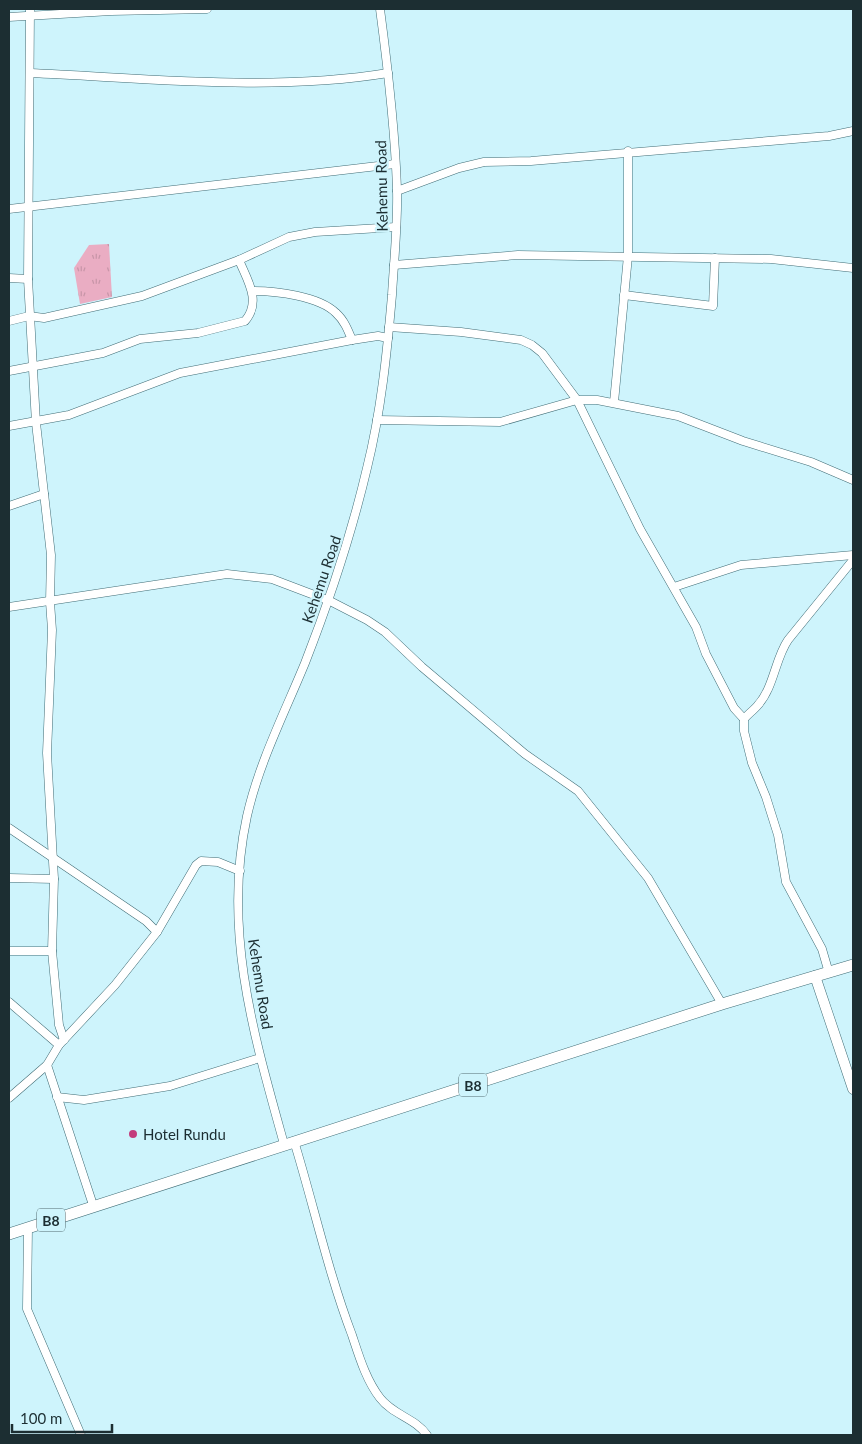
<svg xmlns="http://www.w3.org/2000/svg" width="862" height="1444" font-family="Lato,sans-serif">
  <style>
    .grass { fill: url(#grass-tufts) }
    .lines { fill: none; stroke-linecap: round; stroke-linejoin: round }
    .minor-casing { stroke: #416d76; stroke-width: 9 }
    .major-casing { stroke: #416d76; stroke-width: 11 }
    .highway-casing { stroke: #416d76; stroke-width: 12 }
    .minor { stroke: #fff; stroke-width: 8 }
    .major { stroke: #fff; stroke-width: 10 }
    .highway { stroke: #fff; stroke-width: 11 }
    .poi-dot { fill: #c33c7c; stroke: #cef4fc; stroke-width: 2 }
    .labels { text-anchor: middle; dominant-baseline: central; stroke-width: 4.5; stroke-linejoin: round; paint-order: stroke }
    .shield { fill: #cef4fc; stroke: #51696f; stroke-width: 1 }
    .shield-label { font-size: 14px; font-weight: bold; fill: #1c2e32 }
    .street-label { font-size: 15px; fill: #1c2e32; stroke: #cef4fc }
    .poi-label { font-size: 15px; fill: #1c2e32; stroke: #cef4fc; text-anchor: start }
  </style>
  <defs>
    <pattern id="grass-tufts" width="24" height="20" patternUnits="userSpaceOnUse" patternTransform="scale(1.25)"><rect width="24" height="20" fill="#eaadc3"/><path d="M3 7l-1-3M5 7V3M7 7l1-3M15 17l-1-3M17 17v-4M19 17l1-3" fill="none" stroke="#c895a8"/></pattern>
  </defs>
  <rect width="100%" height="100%" fill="#cef4fc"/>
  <polygon class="grass" points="109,244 112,297 80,304 74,268 89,245"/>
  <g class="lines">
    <g class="minor-casing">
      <g id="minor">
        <polyline points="30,9 28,279 36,423 51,555 50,602 52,630 47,753 54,879 52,951 59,1025 64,1040"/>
        <polyline points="9,17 111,11 207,9"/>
        <path d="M 30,73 C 147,78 272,92 388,73"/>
        <polyline points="397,191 459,168 484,162 531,161 829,136 853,131"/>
        <polyline points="9,209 395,164"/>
        <polyline points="394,265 518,255 771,259 853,268"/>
        <polyline points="9,278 28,279"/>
        <path d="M 253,291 C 276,291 319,296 336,313 C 344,320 348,330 352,340"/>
        <polyline points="624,295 713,306 715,258"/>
        <polyline points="9,321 29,316 44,318 142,296 239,260 289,237 315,232 396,227"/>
        <polyline points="389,327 461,332 521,340 532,345 542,353 577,400 640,529 696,627 706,654 734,708 744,719"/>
        <path d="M 9,371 L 103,353 L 140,339 L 198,333 L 245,321 C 262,301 247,280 239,260"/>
        <polyline points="614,402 628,256 628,151"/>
        <polyline points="377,420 500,422 577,400 597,400 678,416 743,441 811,462 853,480"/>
        <polyline points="9,426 69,415 180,373 352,340 378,336 388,338"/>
        <polyline points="9,506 44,494"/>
        <polyline points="674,587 741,565 853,555"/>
        <polyline points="9,607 227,574 272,579 330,601 367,620 385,632 422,667 525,754 578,791 648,878 722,1004"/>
        <polyline points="9,828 146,921 157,932"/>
        <polyline points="9,878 54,879"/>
        <polyline points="9,951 52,951"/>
        <path d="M 829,973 L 822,949 L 786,882 L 778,835 L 766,797 L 752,763 L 744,731 L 744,719 C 748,714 754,710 758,705 C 774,687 775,659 788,640 L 853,560"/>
        <polyline points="9,1002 59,1045"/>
        <polyline points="47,1065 93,1205"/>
        <polyline points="57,1097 84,1100 170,1086 260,1058"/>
        <polyline points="9,1098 47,1065 59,1045 115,985 157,932 196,865 201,861 218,862 240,871"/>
        <path d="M 294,1141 C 314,1206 328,1272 352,1335 C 359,1356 366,1380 380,1398 C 393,1415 415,1418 427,1435"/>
        <path d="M 284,1144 C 254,1036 222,930 247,816 C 259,763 284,714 305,663 C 330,599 351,536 367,468 C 381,412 387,353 392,295 C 394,260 398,224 397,189 C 395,129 388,69 380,9"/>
        <polyline points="28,1227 27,1309 81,1435"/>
      </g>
    </g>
    <g class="major-casing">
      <polyline id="major" points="815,976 853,1089"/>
    </g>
    <g class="highway-casing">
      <polyline id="highway" points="9,1234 722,1004 853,965"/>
    </g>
    <use href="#minor" class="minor"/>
    <use href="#major" class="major"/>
    <use href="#highway" class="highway"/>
  </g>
  <circle class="poi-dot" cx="133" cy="1134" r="5"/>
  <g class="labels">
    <g class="shield">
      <rect x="459" y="1073.5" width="28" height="23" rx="4"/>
      <rect x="37" y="1208.5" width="28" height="23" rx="4"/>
    </g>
    <g class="shield-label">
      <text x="473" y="1085">B8</text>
      <text x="51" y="1220">B8</text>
    </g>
    <g class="street-label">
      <text transform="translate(381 186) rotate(-91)">Kehemu Road</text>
      <text transform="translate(321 579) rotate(-71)">Kehemu Road</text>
      <text transform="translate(261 984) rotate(81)">Kehemu Road</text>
    </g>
    <g class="poi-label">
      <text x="143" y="1134">Hotel Rundu</text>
    </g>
  </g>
  <rect width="862" height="1444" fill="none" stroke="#1c2e32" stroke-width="20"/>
  <path d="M12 1424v8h100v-8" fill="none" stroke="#1c2e32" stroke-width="2.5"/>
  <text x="20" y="1424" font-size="15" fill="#1c2e32" stroke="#cef4fc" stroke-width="4" paint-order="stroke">100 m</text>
</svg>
